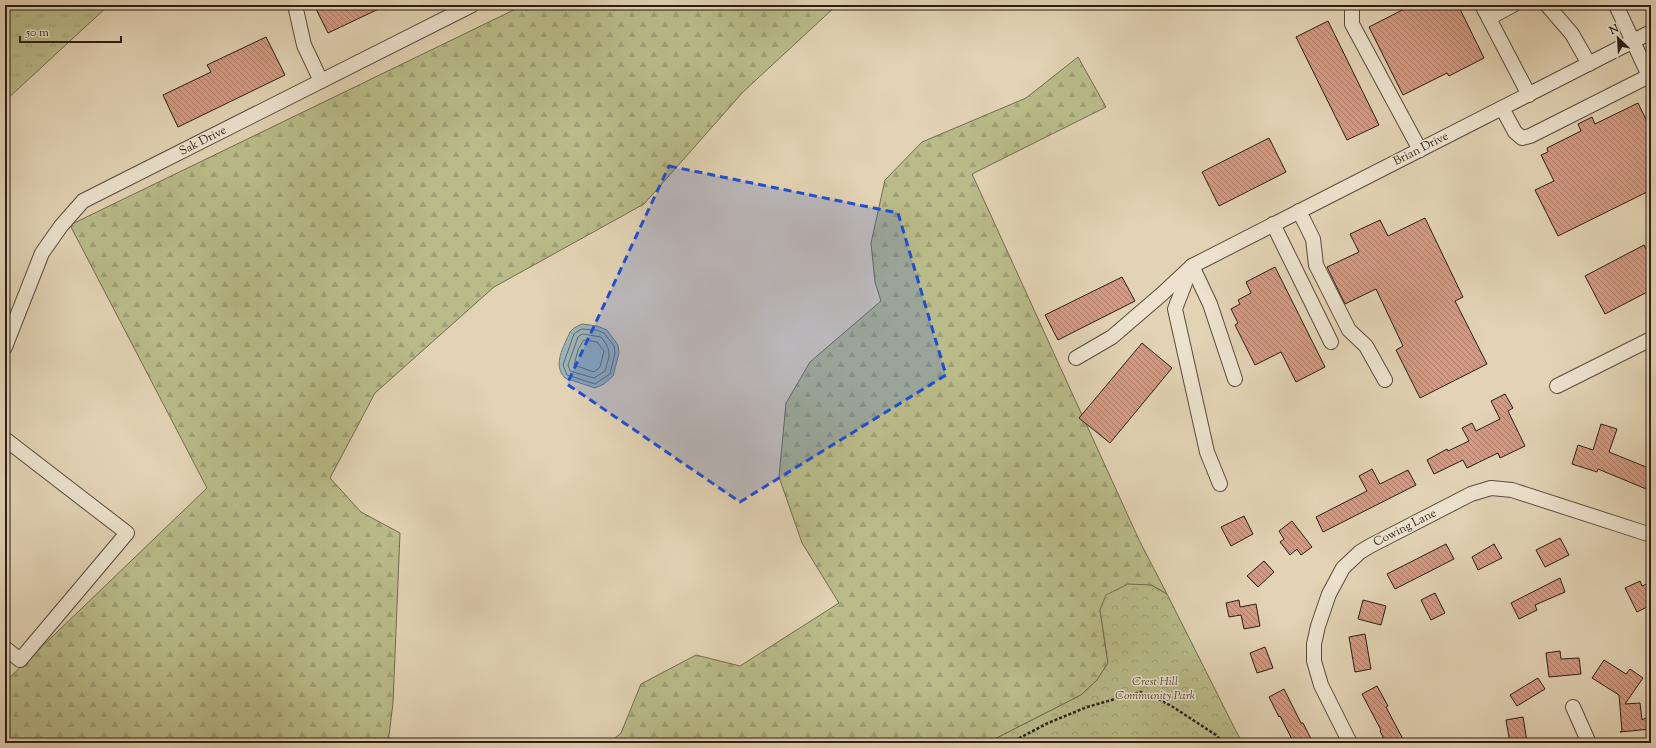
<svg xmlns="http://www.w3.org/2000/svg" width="1656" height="748" font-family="'Sorts Mill Goudy',serif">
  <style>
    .grass { fill: url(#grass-tufts); stroke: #726c4f }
    .forest { fill: url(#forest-firs); stroke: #726c4f }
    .park { fill: url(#park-crowns); stroke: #726c4f }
    .water { fill: #9bb4b9; stroke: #6f7877 }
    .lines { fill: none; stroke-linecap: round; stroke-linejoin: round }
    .shore { stroke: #646967; stroke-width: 1 }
    .building { fill: url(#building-back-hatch); stroke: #2c1e15 }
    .minor-casing { stroke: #5a4b3d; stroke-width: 16 }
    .path { stroke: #2c1e15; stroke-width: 2.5; stroke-dasharray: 3 2; stroke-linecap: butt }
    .minor { stroke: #ece2ce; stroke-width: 14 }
    .marked { fill: #1d4ed8; fill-opacity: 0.2; stroke: #1d4ed8; stroke-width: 3; stroke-dasharray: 8 5; stroke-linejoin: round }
    .labels { text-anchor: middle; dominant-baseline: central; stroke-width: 3; stroke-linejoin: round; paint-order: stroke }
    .street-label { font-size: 12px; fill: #2c1e15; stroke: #ece2ce }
    .park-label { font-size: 12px; font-style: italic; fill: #4f4532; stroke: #ece2ce }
  </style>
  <defs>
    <pattern id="grass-tufts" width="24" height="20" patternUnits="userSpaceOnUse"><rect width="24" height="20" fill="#b9bb89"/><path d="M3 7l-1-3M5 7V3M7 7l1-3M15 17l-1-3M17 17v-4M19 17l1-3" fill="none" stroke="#9fa075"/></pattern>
    <pattern id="forest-firs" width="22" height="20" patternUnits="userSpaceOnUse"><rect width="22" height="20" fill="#b9bb89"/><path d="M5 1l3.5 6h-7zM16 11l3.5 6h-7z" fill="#9fa075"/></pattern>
    <pattern id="park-crowns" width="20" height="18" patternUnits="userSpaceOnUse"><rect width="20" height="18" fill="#b9bb89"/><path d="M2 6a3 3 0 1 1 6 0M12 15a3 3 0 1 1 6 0" fill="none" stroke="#9fa075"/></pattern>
    <pattern id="building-back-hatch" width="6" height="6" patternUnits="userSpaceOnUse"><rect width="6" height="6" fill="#d39982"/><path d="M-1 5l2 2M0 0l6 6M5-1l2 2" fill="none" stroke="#ab7c69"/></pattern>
  </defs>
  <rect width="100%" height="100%" fill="#e2d3b4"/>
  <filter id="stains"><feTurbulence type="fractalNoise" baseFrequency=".005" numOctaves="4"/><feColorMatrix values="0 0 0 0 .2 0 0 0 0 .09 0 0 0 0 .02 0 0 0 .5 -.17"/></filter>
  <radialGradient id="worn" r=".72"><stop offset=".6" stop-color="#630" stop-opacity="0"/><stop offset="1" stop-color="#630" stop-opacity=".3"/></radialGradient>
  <polygon class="grass" points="5,5 109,5 5,101"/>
  <g class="forest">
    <polygon points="524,5 837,5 743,92 644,204 494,287 375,393 330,478 361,512 400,533 393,703 388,743 5,743 5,682 207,488 70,225"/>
    <polygon points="1078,57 1106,107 972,174 1140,542 1167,594 1151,585 1100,610 1108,663 1097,680 1081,695 987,743 609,743 621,733 641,684 696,655 740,666 839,603 802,543 779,477 786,403 810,362 881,301 875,282 871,243 885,180 922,142 1026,98"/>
  </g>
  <polygon class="park" points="1128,584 1151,585 1167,594 1242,743 987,743 1081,695 1097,680 1108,663 1100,610 1106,595"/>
  <path class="water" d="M 582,324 L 597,326 L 607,330 L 618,345 L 619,353 L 613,376 L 604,384 L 595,388 L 565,378 C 552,365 564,346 570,332 L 574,328 Z"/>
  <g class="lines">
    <g class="shore">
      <polygon points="582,329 596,330 604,333 614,346 615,353 610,374 595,384 567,375 563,365 574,334"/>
      <path d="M 583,334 L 601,337 C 612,351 610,354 605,371 L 594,378 L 570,371 L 568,365 L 578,337 Z"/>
      <polygon points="584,340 597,342 604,351 600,367 594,372 574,365 578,350"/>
    </g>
  </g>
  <g class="building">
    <polygon points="314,5 387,5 328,33"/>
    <polygon points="1412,5 1458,5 1484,58 1449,76 1447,73 1403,95 1369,27"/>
    <polygon points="1328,21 1379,125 1347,140 1296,37"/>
    <polygon points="266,37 285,75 178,127 163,95 211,72 207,65"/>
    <polygon points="1638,103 1651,130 1651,190 1558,236 1535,190 1554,181 1541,155 1548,152 1547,148 1581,131 1578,124 1592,117 1595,124"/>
    <polygon points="1269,138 1286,172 1219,206 1202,172"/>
    <polygon points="1425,218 1463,297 1455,301 1487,364 1420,398 1396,350 1403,346 1376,289 1345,304 1327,267 1359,252 1350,234 1380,220 1388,236"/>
    <polygon points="1644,245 1651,259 1651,290 1605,314 1585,276"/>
    <polygon points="1275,267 1325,367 1296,382 1281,352 1255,365 1235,325 1238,323 1231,309 1240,304 1238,300 1251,293 1246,282"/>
    <polygon points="1122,277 1135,301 1058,340 1045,315"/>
    <polygon points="1142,343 1172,368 1110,443 1079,418"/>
    <polygon points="1505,394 1513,408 1508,411 1525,446 1500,458 1498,453 1467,468 1463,460 1434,474 1427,460 1447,449 1448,451 1469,441 1462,428 1472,423 1476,431 1500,419 1491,401"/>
    <polygon points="1601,424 1617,429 1609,452 1651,469 1651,491 1598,469 1597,472 1572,464 1578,445 1593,450"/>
    <polygon points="1372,469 1380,484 1408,470 1416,485 1323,532 1316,517 1367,491 1359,476"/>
    <polygon points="1244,516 1253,534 1231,546 1221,527"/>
    <polygon points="1292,521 1312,547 1301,555 1297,549 1290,555 1280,542 1284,539 1279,531"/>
    <polygon points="1560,538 1569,555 1545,567 1536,550"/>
    <polygon points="1446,544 1454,559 1395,589 1387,574"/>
    <polygon points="1494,544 1502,558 1478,570 1472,557"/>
    <polygon points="1264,561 1274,572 1258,587 1247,576"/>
    <polygon points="1560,578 1565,592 1535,605 1537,610 1519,619 1511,603"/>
    <polygon points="1640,581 1642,586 1651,582 1651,605 1637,612 1625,588"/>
    <polygon points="1435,593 1445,613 1431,620 1421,600"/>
    <polygon points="1239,600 1240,607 1256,604 1260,626 1244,629 1241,615 1229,617 1226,603"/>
    <polygon points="1363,600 1386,606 1381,625 1358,619"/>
    <polygon points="1365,634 1371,669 1355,672 1349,637"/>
    <polygon points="1265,647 1273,668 1257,673 1250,653"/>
    <polygon points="1560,651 1561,659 1579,658 1581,674 1549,677 1546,653"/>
    <polygon points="1604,660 1626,674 1630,669 1643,678 1625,704 1640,703 1642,720 1651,715 1651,729 1620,732 1622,731 1619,695 1592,678"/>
    <polygon points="1538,678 1545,689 1517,706 1510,695"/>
    <polygon points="1377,686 1388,706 1386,707 1405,743 1386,743 1380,731 1381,730 1362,694"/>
    <polygon points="1284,689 1301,723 1303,723 1313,743 1294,743 1280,716 1279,717 1269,697"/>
    <polygon points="1523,717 1527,742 1510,743 1506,720"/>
  </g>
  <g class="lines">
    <g class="minor-casing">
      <g id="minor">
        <polyline points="295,5 304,45 321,81"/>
        <polyline points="1352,5 1352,24 1420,150"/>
        <polyline points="1482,5 1529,95"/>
        <polyline points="1547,5 1572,34 1589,64"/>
        <polyline points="1616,5 1651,80"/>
        <polyline points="1489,18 1513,5"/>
        <polyline points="1502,108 1515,132 1522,138 1530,136 1649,76"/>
        <polyline points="1299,211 1313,239 1316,265 1349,330 1366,346 1385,380"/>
        <polyline points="1273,224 1331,342"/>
        <polyline points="1192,266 1210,304 1235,379"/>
        <polyline points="1190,270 1175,309 1207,452 1220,484"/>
        <polyline points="5,347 42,253 61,226 83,201 472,5"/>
        <polyline points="1076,358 1112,337 1162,294 1192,266 1651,32"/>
        <polyline points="1557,386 1651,339"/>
        <polyline points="5,439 127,533 20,660 5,648"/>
        <polyline points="1573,707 1589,743"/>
        <polyline points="1350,743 1321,685 1314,661 1314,644 1318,626 1329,594 1343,568 1360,552 1370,546 1471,494 1491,488 1512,490 1651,535"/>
      </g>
    </g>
    <polyline class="path" points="1010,743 1048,723 1087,707 1140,692 1157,698 1173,707 1216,735 1223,743"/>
    <use href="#minor" class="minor"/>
  </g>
  <path class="marked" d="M 669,166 L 898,213 L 946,375 L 740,502 L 567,384 Z"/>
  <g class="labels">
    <g class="street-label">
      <text transform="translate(203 141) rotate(-27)">Sak Drive</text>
      <text transform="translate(1421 149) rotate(-27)">Brian Drive</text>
      <text transform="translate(1405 528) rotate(-27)">Cowing Lane</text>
    </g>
    <g class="park-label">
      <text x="1155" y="682">Crest Hill<tspan x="1155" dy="14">Community Park</tspan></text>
    </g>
  </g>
  <rect width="1656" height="748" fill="none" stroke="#e2d3b4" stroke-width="20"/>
  <rect x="6" y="6" width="1644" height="736" fill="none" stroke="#2c1e15" stroke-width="2"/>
  <rect x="10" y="10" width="1636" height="728" fill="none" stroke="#2c1e15"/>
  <g transform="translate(1618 38) rotate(335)" stroke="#ece2ce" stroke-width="3" paint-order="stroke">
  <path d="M0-3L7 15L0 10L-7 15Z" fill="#2c1e15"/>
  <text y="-6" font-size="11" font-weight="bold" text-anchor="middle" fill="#2c1e15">N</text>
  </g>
  <path d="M20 36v6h101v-6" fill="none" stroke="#2c1e15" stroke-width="2"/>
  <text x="26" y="36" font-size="12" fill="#2c1e15" stroke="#ece2ce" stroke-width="3" paint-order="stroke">50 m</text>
  <rect width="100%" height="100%" filter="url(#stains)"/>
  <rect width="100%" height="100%" fill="url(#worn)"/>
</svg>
